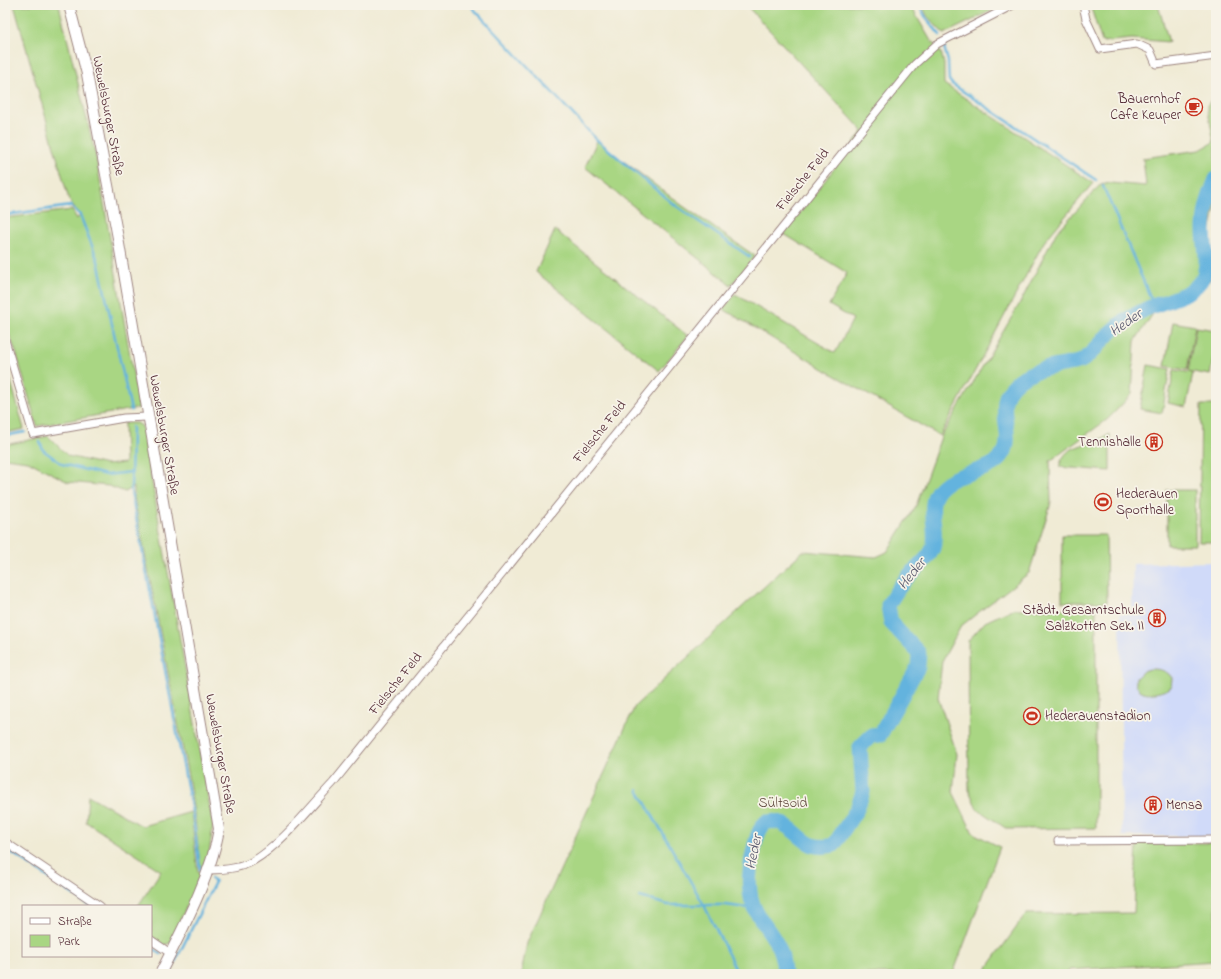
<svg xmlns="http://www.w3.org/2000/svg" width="1221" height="979" font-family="'Indie Flower',sans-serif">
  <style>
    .built { fill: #d0daf9 }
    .green { fill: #a9d683; stroke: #7a7a57 }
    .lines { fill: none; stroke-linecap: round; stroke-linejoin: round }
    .stream { stroke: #63b3de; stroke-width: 2.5 }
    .river { stroke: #63b3de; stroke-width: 15 }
    .street-casing { stroke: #9d8580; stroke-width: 9 }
    .secondary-casing { stroke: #9d8580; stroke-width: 12 }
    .street { stroke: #fff; stroke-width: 7 }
    .secondary { stroke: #fff; stroke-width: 10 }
    .labels { text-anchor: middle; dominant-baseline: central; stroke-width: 3.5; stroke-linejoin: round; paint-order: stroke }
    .poi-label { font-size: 14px; fill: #4a1f2b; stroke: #f7f3e8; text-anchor: end }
    .street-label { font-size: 14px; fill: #4a1f2b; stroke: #f7f3e8 }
    .park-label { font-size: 14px; fill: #624d41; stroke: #f7f3e8 }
    .water-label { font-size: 15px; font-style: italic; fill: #53536a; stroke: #f7f3e8 }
  </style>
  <rect width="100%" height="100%" fill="#f7f3e8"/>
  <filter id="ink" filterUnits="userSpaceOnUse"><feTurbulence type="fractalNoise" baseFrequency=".025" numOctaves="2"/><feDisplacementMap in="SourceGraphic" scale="8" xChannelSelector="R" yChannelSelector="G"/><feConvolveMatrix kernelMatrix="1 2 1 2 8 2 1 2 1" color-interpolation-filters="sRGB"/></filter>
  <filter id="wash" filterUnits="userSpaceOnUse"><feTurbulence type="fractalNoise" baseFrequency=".012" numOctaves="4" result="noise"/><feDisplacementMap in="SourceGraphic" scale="16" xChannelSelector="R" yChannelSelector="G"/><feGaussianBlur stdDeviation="0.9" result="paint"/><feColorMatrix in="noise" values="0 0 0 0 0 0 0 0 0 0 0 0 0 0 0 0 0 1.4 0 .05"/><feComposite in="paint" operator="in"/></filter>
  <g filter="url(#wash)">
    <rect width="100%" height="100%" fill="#f0ebd5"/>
    <polygon class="built" points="1216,562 1216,836 1122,836 1120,613 1132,612 1133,564"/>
    <g class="green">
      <polygon points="14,5 59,5 96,157 139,408 37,426 16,352 5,324 5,218 72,210 77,219 80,215 69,200"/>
      <polygon points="746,5 910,5 931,41 941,52 944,64 944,84 1093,183 1044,242 940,436 832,374 723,309 735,294 835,353 853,319 829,305 847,273 784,234 863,131"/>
      <polygon points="922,5 990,5 993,10 944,34 927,16"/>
      <polygon points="1090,5 1158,5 1169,42 1132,39 1102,42"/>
      <polygon points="1216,93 1216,205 1210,232 1213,265 1210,280 1196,294 1154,312 1135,341 1132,394 1108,419 1050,461 1051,503 1029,573 961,626 942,661 938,698 957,754 953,792 973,833 1000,847 953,974 521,974 527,943 635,706 803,551 876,557 887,552 916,506 941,437 1020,303 1056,233 1100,185 1110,183 1146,186 1143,158 1200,150 1214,142 1207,106"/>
      <polygon points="597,141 683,206 755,256 731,285 585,167"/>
      <polygon points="555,230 688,336 659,371 536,272"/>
      <polygon points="1173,322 1195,326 1187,370 1165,366"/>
      <polygon points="1196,327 1216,330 1216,343 1210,375 1188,371"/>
      <polygon points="5,360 24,429 5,433"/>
      <polygon points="1148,365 1170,369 1162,413 1140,409"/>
      <polygon points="1174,370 1193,373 1186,407 1168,403"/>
      <polygon points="1201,405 1216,405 1216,542 1199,542"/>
      <polygon points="124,423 137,423 142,426 213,825 209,854 203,868 200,865 195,819 188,776 134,497 134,487 125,492 109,486 68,482 28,461 5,458 5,445 48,436 68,456 106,465 125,463"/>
      <path d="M 1110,434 L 1110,471 L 1059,467 C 1061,461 1064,454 1069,451 C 1078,444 1097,443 1110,434 Z"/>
      <rect x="1167" y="490" width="28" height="55"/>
      <polygon points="1062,535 1106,535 1107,602 1062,602"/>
      <polygon points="1013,609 1096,609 1096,828 1007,829 977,809 969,790 968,641 985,622"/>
      <path d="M 1150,669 C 1159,669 1167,670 1172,678 L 1171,687 C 1161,695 1133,698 1136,678 L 1143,671 Z"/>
      <polygon points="88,795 142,826 191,812 197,865 198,872 201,874 170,943 164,945 151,936 151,906 138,906 161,871 86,822"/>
      <polygon points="1137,843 1216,843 1216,961 1069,970 1067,974 1041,974 1040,972 983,974 1026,914 1134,913"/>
    </g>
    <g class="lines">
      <g class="stream">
        <polyline points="470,5 597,140 672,203 750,257"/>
        <polyline points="919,5 926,18 940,35"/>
        <polyline points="944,47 948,61 949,80 952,84 1096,180"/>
        <polyline points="1103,186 1154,306"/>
        <polyline points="5,215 71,206 80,215 98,261 131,410"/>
        <polyline points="132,427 131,491 193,817 200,869 202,871"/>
        <polyline points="5,436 25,432"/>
        <polyline points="40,442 43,450 62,464 106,475 132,472"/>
        <polyline points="638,790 704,905 738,974"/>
        <polyline points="5,848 90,906"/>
        <polyline points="640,897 668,905 726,905 755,909"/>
        <polyline points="151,947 161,954"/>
        <polyline points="169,974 215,882 211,878"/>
      </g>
      <path class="river" d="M 784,974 C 783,944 771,937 757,913 C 746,895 749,872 753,853 C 756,841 757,831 766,822 C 769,822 775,821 778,822 C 801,829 803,853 834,845 L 857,809 L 863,792 L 860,747 L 871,736 L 880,735 L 918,667 L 919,653 L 891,623 L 888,605 C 893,597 898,588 905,580 C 913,570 928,561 933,548 C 939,530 925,505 939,489 C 957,469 990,476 1004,453 C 1014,435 997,408 1009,391 C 1023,370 1046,369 1068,364 C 1072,363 1079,363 1083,360 C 1095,352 1103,338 1115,328 C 1123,321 1136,314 1146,309 C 1164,300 1193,297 1203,277 C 1209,263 1204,244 1204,229 C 1204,211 1209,196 1216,179"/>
    </g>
  </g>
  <g filter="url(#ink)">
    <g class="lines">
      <g class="street-casing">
        <g id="street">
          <polyline points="1083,5 1086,19 1100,49 1137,44 1150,50 1156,64 1216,56"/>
          <polyline points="5,340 33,434 124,418 147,417"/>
          <polyline points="1058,841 1216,840"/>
          <polyline points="5,842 100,906"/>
          <path d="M 208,870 C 223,870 240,869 253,861 C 280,846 311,806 333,783 L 915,64 L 937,44 L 1013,5"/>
          <polyline points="151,940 170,953"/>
        </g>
      </g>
      <g class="secondary-casing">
        <path id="secondary" d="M 69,5 L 87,74 L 118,238 L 219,829 C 211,877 182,930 160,974"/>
      </g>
      <use href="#street" class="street"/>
      <use href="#secondary" class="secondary"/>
    </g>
  </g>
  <defs>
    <g id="cafe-ring" transform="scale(0.9)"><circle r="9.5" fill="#f7f3e8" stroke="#c8321e" stroke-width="1.5"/><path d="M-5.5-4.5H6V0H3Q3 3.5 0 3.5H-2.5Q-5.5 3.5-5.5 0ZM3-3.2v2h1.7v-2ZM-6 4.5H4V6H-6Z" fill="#c8321e"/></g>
    <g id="building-ring" transform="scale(0.9)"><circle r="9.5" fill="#f7f3e8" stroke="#c8321e" stroke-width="1.5"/><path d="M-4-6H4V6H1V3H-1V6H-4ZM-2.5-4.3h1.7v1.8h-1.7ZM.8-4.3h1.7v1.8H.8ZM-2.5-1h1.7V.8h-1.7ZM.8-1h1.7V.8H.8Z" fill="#c8321e"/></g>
    <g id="stadium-ring" transform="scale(0.9)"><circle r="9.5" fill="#f7f3e8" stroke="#c8321e" stroke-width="1.5"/><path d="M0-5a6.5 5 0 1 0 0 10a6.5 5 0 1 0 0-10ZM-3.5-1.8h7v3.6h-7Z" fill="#c8321e"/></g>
  </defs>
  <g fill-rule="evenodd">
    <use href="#cafe-ring" x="1194" y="107"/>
    <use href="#building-ring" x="1154" y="442"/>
    <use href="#stadium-ring" x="1103" y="502"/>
    <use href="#building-ring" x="1157" y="618"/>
    <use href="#stadium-ring" x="1032" y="716"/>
    <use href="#building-ring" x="1153" y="805"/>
  </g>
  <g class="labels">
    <g class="poi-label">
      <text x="1181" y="99">Bauernhof<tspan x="1181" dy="16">Cafe Keuper</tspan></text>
      <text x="1141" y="442">Tennishalle</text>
      <text x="1116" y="494" text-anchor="start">Hederauen<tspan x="1116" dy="16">Sporthalle</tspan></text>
      <text x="1144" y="610">Städt. Gesamtschule<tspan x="1144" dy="16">Salzkotten Sek. II</tspan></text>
      <text x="1045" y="716" text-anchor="start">Hederauenstadion</text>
      <text x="1166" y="805" text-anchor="start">Mensa</text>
    </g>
    <g class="street-label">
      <text transform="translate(108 116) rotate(79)">Wewelsburger Straße</text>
      <text transform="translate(803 180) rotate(-51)">Fielsche Feld</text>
      <text transform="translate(600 432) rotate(-51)">Fielsche Feld</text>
      <text transform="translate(164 435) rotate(80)">Wewelsburger Straße</text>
      <text transform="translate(396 684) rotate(-51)">Fielsche Feld</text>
      <text transform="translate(220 754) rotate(80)">Wewelsburger Straße</text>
    </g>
    <g class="park-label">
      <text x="783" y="803">Sültsoid</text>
    </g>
    <g class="water-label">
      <text transform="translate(1126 323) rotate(-35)">Heder</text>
      <text transform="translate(912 574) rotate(-51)">Heder</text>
      <text transform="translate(754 852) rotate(-78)">Heder</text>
    </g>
  </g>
  <rect width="1221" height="979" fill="none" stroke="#f7f3e8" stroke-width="20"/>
  <rect x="22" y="905" width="130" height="52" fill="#f7f3e8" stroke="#b29e9c"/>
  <rect x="30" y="918" width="20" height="6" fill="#ffffff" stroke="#b29e9c"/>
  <text x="58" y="925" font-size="12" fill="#4a1f2b">Straße</text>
  <rect x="30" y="935" width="20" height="12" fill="#a9d683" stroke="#b29e9c"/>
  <text x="58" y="945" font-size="12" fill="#4a1f2b">Park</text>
</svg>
